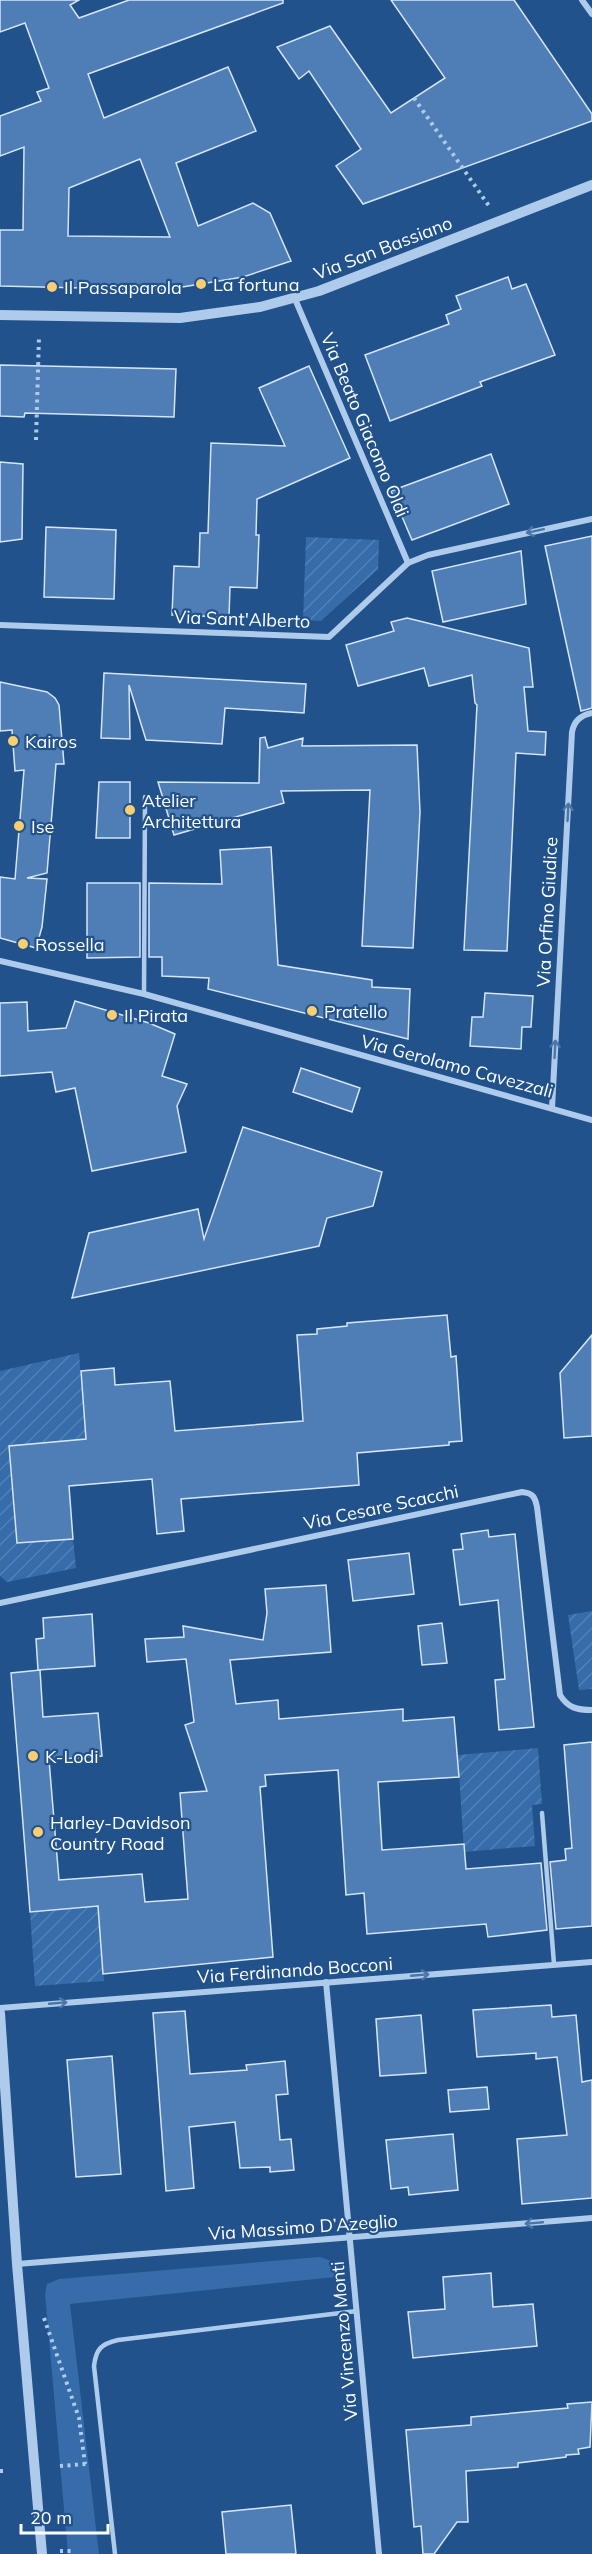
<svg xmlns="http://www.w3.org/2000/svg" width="592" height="2554" font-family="Mulish,sans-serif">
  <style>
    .grass { fill: #356ca9 }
    .garden { fill: url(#garden-furrows) }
    .building { fill: #4e7eb5; stroke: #d4e5f8; stroke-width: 1.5; fill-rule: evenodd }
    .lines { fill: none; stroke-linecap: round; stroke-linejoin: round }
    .path { stroke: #afcbeb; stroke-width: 4; stroke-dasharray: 3 4.5; stroke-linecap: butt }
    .service { stroke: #afcbeb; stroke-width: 4.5 }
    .minor { stroke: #afcbeb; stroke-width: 6 }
    .tertiary { stroke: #afcbeb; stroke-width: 10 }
    .oneway { stroke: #4c76a8 }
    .poi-dot { fill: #f8ce70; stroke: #21528c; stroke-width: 2 }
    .labels { text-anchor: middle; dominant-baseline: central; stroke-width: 4.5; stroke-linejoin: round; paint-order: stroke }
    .street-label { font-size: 18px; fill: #fff; stroke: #21528c }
    .poi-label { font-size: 18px; fill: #fff; stroke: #21528c; text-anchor: start }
  </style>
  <defs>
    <pattern id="garden-furrows" width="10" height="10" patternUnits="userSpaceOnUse" patternTransform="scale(1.5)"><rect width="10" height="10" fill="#356ca9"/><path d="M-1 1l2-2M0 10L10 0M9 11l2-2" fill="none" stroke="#5382b6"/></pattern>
  </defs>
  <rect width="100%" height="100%" fill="#21528c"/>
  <polygon class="grass" points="320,2257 331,2261 336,2277 70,2304 99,2554 68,2554 45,2294 47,2284 59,2279"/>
  <g class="garden">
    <polygon points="306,537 379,540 378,569 321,621 303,620"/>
    <polygon points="79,1353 86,1439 9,1447 17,1543 73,1539 76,1568 7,1582 0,1576 0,1371"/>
    <polygon points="592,1611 592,1689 579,1690 568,1615"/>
    <polygon points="538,1748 542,1804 532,1805 535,1846 464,1852 458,1755"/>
    <polygon points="98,1906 104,1981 35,1986 30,1912"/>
  </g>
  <g class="building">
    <path d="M 0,0 L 79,0 L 70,5 L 79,18 L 129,0 L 283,0 L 283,3 L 88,74 L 104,118 L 228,67 L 256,131 L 176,163 L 198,226 L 253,203 L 270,213 L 291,261 L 243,277 L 164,290 L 0,286 L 0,230 L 23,230 L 24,147 L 0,156 L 0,116 L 41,101 L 37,92 L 49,88 L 25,23 L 0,32 ZM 140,159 L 170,237 L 68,236 L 69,188 Z"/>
    <polygon points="391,0 514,0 592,114 592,121 363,204 336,166 361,149 309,71 299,79 277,47 330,26 391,113 445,78"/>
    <polygon points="508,277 512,289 526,284 555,355 480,382 482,386 390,421 365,355 449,324 446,315 461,309 456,296"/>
    <polygon points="0,365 176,369 174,417 25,413 24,417 0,416"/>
    <polygon points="309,366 350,458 257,499 256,535 259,535 257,588 230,587 229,617 172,615 174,566 199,567 200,533 208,533 211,443 285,446 259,388"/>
    <polygon points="491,454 509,504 412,540 391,491"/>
    <polygon points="0,462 23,464 22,539 0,542"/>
    <polygon points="46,527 116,530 114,599 44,597"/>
    <polygon points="592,536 592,708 581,711 545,546"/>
    <polygon points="521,551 526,604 443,622 432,571"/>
    <polygon points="407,618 529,648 533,687 524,687 528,731 546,732 545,755 516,753 507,951 464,950 477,705 475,703 472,675 429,686 424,668 358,686 346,645 394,631 391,622"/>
    <polygon points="104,673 306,684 304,713 225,708 222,744 146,740 129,685 130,739 101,738"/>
    <polygon points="0,682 47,692 55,698 59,705 64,764 56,764 47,873 27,878 47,879 42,927 36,948 0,938 0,877 15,879 24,770 15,771 12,730 0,731"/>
    <polygon points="265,737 268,748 303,738 302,746 417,745 420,812 413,948 362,946 370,790 281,791 284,803 174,835 158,782 259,783 260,738"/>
    <polygon points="99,782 130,782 130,838 96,838"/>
    <polygon points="271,847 278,965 372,980 372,987 410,989 408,1039 208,989 209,978 162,976 162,957 149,957 149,883 222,884 220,850"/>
    <polygon points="87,883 140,883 140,957 87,958"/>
    <polygon points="485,993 533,996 531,1027 522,1027 521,1049 470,1046 472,1017 483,1017"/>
    <polygon points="75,1001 149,1023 175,1034 162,1076 187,1084 177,1106 186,1152 92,1171 75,1088 56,1092 52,1072 0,1076 0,1003 27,1002 28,1031 66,1028"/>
    <polygon points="301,1068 360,1088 352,1112 293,1092"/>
    <polygon points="243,1127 382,1172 373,1206 327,1218 319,1246 72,1298 89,1233 198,1209 204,1239"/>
    <polygon points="447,1315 451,1357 456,1356 462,1441 449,1442 449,1445 357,1453 359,1485 181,1499 184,1531 157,1534 152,1479 69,1486 73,1539 17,1543 9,1446 86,1439 81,1371 114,1368 115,1385 170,1381 175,1431 303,1421 297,1335 317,1334 317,1329 347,1326 347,1323"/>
    <polygon points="592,1335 592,1436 564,1438 560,1373"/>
    <polygon points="488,1530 489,1537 515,1534 534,1727 499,1730 495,1680 505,1679 498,1600 460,1605 453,1550 463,1549 461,1534"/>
    <polygon points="409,1553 414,1594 353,1601 348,1560"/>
    <polygon points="326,1585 331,1652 230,1660 236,1704 278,1700 279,1719 403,1709 403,1721 454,1717 459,1777 378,1782 382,1850 464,1844 466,1869 541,1863 547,1930 488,1937 486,1924 367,1934 364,1893 346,1895 338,1770 265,1775 266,1786 260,1787 273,1957 103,1974 98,1906 30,1912 11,1673 40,1670 43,1717 98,1713 102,1756 49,1760 59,1880 142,1874 145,1902 188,1899 180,1793 207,1791 185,1725 194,1722 186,1659 147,1662 145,1639 184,1637 183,1626 263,1640 267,1613 265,1589"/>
    <polygon points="92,1614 95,1666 38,1670 36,1639 44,1638 43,1618"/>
    <polygon points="442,1623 447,1663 422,1665 418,1626"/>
    <polygon points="592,1742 592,1926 556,1929 550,1862 566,1860 565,1849 572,1848 564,1745"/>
    <polygon points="551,2005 552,2017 576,2015 582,2082 592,2080 592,2198 522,2204 517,2139 567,2135 557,2057 536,2059 536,2053 477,2057 473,2010"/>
    <polygon points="185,2011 190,2074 247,2070 246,2065 285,2061 288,2094 276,2095 280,2140 291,2139 294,2170 270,2172 270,2167 240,2168 235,2122 189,2127 194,2188 166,2191 153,2013"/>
    <polygon points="421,2015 426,2073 380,2076 376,2019"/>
    <polygon points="112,2056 121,2174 76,2177 67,2060"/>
    <polygon points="487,2087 489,2109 450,2112 448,2090"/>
    <polygon points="453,2134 458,2190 409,2195 408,2187 391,2189 386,2140"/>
    <polygon points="491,2273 493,2307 533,2304 537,2346 413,2358 408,2312 445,2309 443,2277"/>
    <polygon points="592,2402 590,2447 578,2449 579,2454 566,2455 566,2457 518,2463 518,2467 466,2471 468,2522 457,2522 434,2554 423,2554 421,2526 414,2527 406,2430 471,2425 471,2417 568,2408 567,2404"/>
    <polygon points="291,2505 296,2554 226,2554 222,2512"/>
  </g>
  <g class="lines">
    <g class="path">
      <polyline points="414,98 489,206"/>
      <polyline points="36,440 39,336"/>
      <polyline points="44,2318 79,2418 85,2464"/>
      <polyline points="60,2466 86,2464"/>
      <polyline points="0,2471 6,2471"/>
      <polyline points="60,2551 71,2551 72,2554"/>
    </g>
    <g class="service">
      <polyline points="144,994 145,797"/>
      <polyline points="542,1813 554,1964"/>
      <path d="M 115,2554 L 94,2366 C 96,2349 101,2344 118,2340 L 357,2311"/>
    </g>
    <g class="minor">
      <polyline points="582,0 592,14"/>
      <polyline points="295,299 408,563"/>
      <polyline points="0,625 329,637 408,563 428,555 592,519"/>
      <polyline points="0,961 144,994 592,1120"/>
      <path d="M 552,1108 L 572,732 C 574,721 581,715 592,713"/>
      <path d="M 0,1603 L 522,1492 C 533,1493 535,1497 537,1507 L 560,1695 C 568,1708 577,1710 592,1710"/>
      <polyline points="326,1982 379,2554"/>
      <polyline points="0,2008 592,1962"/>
      <polyline points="17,2264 592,2218"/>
    </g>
    <g class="tertiary">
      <polyline points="0,315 180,318 260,307 319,291 592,185"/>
      <polyline points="0,2013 17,2264 42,2554"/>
    </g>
  </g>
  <defs><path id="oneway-shaft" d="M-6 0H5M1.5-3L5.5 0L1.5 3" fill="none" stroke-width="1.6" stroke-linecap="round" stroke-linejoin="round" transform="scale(1.5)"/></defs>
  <g class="oneway">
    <use href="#oneway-shaft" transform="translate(535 531) rotate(168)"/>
    <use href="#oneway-shaft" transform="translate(568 812) rotate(-87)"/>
    <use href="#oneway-shaft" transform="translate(555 1049) rotate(-87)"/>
    <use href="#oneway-shaft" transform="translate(420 1975) rotate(-5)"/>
    <use href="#oneway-shaft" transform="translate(58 2003) rotate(-5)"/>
    <use href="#oneway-shaft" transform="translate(534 2223) rotate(175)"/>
  </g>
  <g class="poi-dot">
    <circle cx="201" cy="284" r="6"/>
    <circle cx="52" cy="287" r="6"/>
    <circle cx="13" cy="741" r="6"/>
    <circle cx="130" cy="810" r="6"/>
    <circle cx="19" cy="826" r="6"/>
    <circle cx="23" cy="944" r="6"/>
    <circle cx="312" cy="1011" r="6"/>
    <circle cx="112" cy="1015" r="6"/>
    <circle cx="33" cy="1756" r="6"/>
    <circle cx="38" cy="1832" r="6"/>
  </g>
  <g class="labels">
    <g class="street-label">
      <text transform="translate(383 248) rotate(-21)">Via San Bassiano</text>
      <text transform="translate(365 425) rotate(67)">Via Beato Giacomo Oldi</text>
      <text transform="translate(242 619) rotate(2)">Via Sant'Alberto</text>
      <text transform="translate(547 912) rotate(-87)">Via Orfino Giudice</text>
      <text transform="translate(457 1066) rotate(15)">Via Gerolamo Cavezzali</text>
      <text transform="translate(381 1507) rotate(-12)">Via Cesare Scacchi</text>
      <text transform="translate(295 1970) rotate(-4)">Via Ferdinando Bocconi</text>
      <text transform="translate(303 2227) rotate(-4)">Via Massimo D’Azeglio</text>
      <text transform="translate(344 2341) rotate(-95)">Via Vincenzo Monti</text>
    </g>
    <g class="poi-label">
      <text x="213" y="284">La fortuna</text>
      <text x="64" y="287">Il Passaparola</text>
      <text x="25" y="741">Kairos</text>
      <text x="142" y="800">Atelier<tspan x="142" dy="21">Architettura</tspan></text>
      <text x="31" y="826">Ise</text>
      <text x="35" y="944">Rossella</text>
      <text x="324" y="1011">Pratello</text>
      <text x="124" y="1015">Il Pirata</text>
      <text x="45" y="1756">K-Lodi</text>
      <text x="50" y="1822">Harley-Davidson<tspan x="50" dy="21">Country Road</tspan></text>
    </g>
  </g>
  <path d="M21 2524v9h87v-9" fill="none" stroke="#ffffff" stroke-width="3"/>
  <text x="30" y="2524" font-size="18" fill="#ffffff" stroke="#21528c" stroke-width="4.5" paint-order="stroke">20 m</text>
</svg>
